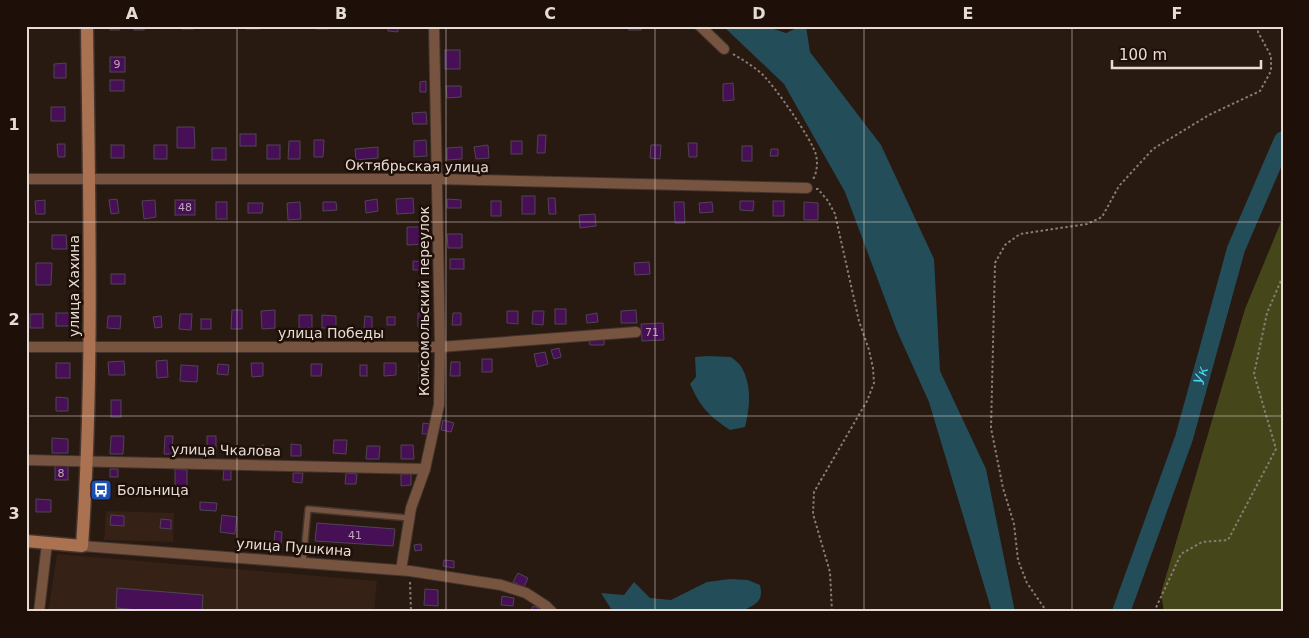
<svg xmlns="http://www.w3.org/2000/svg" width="1309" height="638" font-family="'DejaVu Sans',sans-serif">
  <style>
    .built { fill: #352115 }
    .green { fill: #45471a }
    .water { fill: #234d58 }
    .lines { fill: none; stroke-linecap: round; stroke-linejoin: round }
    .river { stroke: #234d58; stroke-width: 18 }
    .building { fill: #471056; stroke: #504554 }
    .lane-casing { stroke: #43342d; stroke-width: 8 }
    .street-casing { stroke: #43342d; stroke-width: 12 }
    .secondary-casing { stroke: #43342d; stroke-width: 15 }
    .path { stroke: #887c75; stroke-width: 2; stroke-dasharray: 2.5 2.5; stroke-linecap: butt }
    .lane { stroke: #775440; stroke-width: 5 }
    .street { stroke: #775440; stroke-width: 10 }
    .secondary { stroke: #aa7251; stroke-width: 12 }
    .grid { fill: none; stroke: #e6dcd6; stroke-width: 1; stroke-opacity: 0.55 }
    .labels { text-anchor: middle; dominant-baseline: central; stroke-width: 5; stroke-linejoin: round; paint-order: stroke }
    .number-label { font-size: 11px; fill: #bea9b6 }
    .street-label { font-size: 14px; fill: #e6dcd6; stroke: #1e1008 }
    .poi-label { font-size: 14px; fill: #e6dcd6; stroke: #1e1008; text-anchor: start }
    .water-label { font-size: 15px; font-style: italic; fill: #4cd4f5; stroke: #1e1008 }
    .neatline { fill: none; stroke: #e6dcd6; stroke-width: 2 }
    .grid-label { font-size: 16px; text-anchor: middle; font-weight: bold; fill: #e6dcd6 }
  </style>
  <rect width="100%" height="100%" fill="#281911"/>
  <g class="built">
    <polygon points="106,511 174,513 173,542 104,540"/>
    <polygon points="57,554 377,581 374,612 48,612"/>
  </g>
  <polygon class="green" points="1283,217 1283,612 1164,612 1161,593 1245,309"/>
  <g class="water">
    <polygon points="723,26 765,26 786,33 801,26 806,26 810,52 881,145 934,259 940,371 986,469 1015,612 992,612 929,402 897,331 845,192 784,84"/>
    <path d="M 708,356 L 731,357 C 735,360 740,364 742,368 C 752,386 750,408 745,427 L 730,430 C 709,416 701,408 690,384 L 696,377 L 695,357 Z"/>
    <path d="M 730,579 L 748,580 L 760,585 C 764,603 755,604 741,612 L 613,612 L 601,593 L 624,595 L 634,582 L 650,598 L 671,600 L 707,582 Z"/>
  </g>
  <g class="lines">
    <path class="river" id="s1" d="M 1121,612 L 1184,438 L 1236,249 L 1283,140"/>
  </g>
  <g class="building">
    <rect x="110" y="26" width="9" height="4"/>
    <rect x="134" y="26" width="10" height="4"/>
    <rect x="182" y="26" width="11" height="3"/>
    <rect x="246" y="26" width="13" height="3"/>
    <rect x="317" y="26" width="11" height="3"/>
    <polygon points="388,26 398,26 398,32 388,31"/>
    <rect x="629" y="26" width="12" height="4"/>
    <rect x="445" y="50" width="15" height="19"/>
    <rect x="110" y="57" width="15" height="15"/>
    <polygon points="66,63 66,78 54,78 54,64"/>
    <rect x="110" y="80" width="14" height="11"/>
    <polygon points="426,81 426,92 420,92 420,82"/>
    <polygon points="733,83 734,100 723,101 723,84"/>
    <polygon points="446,86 461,86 461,97 447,98"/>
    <rect x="51" y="107" width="14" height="14"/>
    <polygon points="426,112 427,124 413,124 412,113"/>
    <polygon points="177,127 194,127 195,148 177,148"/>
    <rect x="240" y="134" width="16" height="12"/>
    <polygon points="538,135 546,135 545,153 537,153"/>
    <polygon points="314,140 324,140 323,157 314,157"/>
    <polygon points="426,140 427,156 414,157 414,141"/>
    <polygon points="289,141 300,141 300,159 288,159"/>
    <rect x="511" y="141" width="11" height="13"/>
    <polygon points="688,143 697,143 697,157 689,157"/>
    <polygon points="57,144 65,144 65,157 58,157"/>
    <rect x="111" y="145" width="13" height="13"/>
    <rect x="154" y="145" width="13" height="14"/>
    <rect x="267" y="145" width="13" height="14"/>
    <polygon points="488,145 489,158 476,159 474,147"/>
    <polygon points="651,145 661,145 660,159 650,158"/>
    <rect x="742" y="146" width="10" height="15"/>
    <polygon points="378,147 378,158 356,160 355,149"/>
    <polygon points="462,147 462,159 447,160 447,148"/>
    <rect x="212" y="148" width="14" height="12"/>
    <polygon points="771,149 778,149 778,156 770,156"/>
    <rect x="522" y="196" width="13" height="18"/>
    <polygon points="413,198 414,213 397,214 396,199"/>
    <polygon points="548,198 555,198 556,214 549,214"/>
    <polygon points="117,199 119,213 111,214 109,200"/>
    <polygon points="377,199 378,211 366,213 365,201"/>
    <polygon points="447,199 461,200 461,208 447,208"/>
    <polygon points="45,200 45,214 36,214 35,201"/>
    <polygon points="155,200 156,217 144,219 142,201"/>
    <rect x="175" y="200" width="20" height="15"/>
    <rect x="491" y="201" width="10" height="15"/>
    <polygon points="740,201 754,201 753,211 740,210"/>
    <rect x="773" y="201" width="11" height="15"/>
    <rect x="216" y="202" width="11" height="17"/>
    <polygon points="300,202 301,219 288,220 287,203"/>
    <polygon points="323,202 336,202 337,210 323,211"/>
    <polygon points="674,202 684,202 685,223 675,223"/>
    <polygon points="712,202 713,212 700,213 699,203"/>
    <polygon points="804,202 818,203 818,220 804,220"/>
    <polygon points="248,203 263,203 262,213 248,213"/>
    <polygon points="595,214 596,226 580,228 579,215"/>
    <polygon points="407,227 427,227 427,244 407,245"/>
    <polygon points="447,234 462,234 462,248 448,248"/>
    <polygon points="52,235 66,235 67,249 52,249"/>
    <rect x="450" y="259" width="14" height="10"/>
    <polygon points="413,261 428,262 428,270 413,270"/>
    <polygon points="649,262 650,274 635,275 634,263"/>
    <polygon points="36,263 52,263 51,285 36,285"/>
    <rect x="111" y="274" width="14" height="10"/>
    <polygon points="428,280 429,293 419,294 418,281"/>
    <rect x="555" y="309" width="11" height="15"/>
    <polygon points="232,310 242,310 242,329 231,329"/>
    <polygon points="275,310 275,328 262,329 261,311"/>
    <polygon points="636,310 637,323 621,323 621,311"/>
    <polygon points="507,311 518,311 518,324 507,323"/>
    <polygon points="533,311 544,311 543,325 532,324"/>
    <rect x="56" y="313" width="14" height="13"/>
    <polygon points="418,313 430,314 430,327 418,327"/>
    <polygon points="453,313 461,313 461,325 452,325"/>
    <polygon points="597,313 598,322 587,323 586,315"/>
    <rect x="30" y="314" width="13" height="14"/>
    <polygon points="180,314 192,314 191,330 179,329"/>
    <rect x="299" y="315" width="13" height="13"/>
    <polygon points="322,315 336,316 336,328 322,328"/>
    <polygon points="108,316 121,316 120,329 107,328"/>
    <polygon points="161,316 162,327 155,328 153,317"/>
    <polygon points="365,316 372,317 372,328 364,328"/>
    <rect x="387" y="317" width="8" height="8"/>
    <rect x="201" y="319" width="10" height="10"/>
    <polygon points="663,323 664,340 642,341 641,324"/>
    <polygon points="589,338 604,338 604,345 590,345"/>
    <polygon points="559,348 561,357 554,359 551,350"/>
    <polygon points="545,352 548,364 537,367 534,354"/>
    <rect x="482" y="359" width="10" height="13"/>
    <polygon points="167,360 168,377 157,378 156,361"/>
    <polygon points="124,361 125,375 109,375 108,362"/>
    <polygon points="451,362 460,362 460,376 450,376"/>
    <rect x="56" y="363" width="14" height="15"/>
    <polygon points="251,363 263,363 263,376 252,377"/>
    <polygon points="384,363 396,363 396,375 384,376"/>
    <rect x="419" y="363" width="10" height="20"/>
    <polygon points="218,364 229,365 228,375 217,374"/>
    <polygon points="311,364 322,364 321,376 311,376"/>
    <polygon points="181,365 198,366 197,382 180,381"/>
    <rect x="360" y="365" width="7" height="11"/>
    <polygon points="56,397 68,398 68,411 56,411"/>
    <rect x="111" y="400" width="10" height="17"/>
    <polygon points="443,420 454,423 451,432 441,430"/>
    <polygon points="423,423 431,424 430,434 422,434"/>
    <polygon points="111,436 124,436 123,454 110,454"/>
    <polygon points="165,436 173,436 172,454 164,454"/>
    <rect x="207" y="436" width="9" height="19"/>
    <polygon points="52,438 68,439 68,453 52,453"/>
    <polygon points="334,440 347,440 346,454 333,453"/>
    <polygon points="291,444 301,445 301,456 291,456"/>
    <polygon points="264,445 265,455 257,455 257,446"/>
    <polygon points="401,445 413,445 414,459 401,459"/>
    <polygon points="367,446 380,446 379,459 366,459"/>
    <rect x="55" y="465" width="13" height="15"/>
    <rect x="110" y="469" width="8" height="8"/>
    <polygon points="175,469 187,470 187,490 175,489"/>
    <polygon points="224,469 231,470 231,480 223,480"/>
    <polygon points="293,473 303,473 302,483 293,482"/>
    <polygon points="346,473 357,474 356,484 345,484"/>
    <polygon points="401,474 411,474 411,485 401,486"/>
    <polygon points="36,499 51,500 51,512 36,512"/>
    <polygon points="200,502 217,503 216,511 200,510"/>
    <polygon points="111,515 124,516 124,526 110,525"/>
    <polygon points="222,515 237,517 235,534 220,532"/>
    <polygon points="161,519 171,520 171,529 160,528"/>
    <polygon points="317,523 395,529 393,546 315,541"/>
    <polygon points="275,531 282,532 281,544 274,543"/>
    <polygon points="421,544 422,550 415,551 414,545"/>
    <polygon points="444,560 454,561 454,568 443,566"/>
    <polygon points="518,573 528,578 524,587 513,582"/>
    <polygon points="117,588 203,595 202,612 159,612 116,608"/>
    <polygon points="425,589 438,590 438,606 424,605"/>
    <polygon points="502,596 514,598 513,606 501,605"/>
    <polygon points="533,606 540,609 539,612 530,612"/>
  </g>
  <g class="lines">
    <g class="lane-casing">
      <polyline id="lane" points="303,563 308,509 409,518"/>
    </g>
    <g class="street-casing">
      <g id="street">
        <polyline points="700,26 724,49"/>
        <polyline points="26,179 437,179 807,188"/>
        <polyline points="26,347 440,347 636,332"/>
        <polyline points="26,460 425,469"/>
        <polyline points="82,546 410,571 501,585 526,593 546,606 552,612"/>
        <polyline points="401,570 411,508 425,469 439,405 440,347 434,26"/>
        <polyline points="39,612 47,543"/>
      </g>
    </g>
    <g class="secondary-casing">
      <path id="secondary" d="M 26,541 L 82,546 C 94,373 89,199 87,26"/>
    </g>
    <g class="path">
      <path d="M 733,54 C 743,60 753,66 762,74 C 774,85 813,141 816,155 C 818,163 817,174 812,181"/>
      <polyline points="816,189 818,189 828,201 835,214 859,321 869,350 873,368 874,383 867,401 814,492 813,514 830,572 832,612"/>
      <polyline points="410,582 411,612"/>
      <polyline points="1047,612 1027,583 1018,560 1014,524 1003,488 991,428 995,263 1005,245 1020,234 1087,224 1102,217 1119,186 1153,149 1209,115 1260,91 1271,71 1271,56 1258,32 1259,26"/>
      <polyline points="1154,612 1181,554 1202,542 1228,540 1276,449 1254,374 1267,313 1283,276"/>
    </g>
    <use href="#lane" class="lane"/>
    <use href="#street" class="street"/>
    <use href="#secondary" class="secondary"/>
  </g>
  <path class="grid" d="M 237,26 L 237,612M 446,26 L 446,612M 655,26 L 655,612M 864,26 L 864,612M 1072,26 L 1072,612M 26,222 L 1283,222M 26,416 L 1283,416"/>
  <defs>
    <g id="bus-square" transform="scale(1.125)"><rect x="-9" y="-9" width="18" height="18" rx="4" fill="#1a4fb4" stroke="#1e1008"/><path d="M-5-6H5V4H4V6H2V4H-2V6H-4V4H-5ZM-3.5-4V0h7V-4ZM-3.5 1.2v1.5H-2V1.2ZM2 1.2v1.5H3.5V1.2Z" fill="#fff"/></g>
  </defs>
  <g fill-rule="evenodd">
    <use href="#bus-square" x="101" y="490"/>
  </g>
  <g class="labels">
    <g class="number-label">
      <text x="117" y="64">9</text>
      <text x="185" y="207">48</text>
      <text x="652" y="332">71</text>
      <text x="61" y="473">8</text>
      <text x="355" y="535">41</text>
    </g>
    <g class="street-label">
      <text transform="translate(417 166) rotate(1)">Октябрьская улица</text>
      <text transform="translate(74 286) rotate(-90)">улица Хахина</text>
      <text transform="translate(424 301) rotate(-90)">Комсомольский переулок</text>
      <text x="331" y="333">улица Победы</text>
      <text transform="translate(226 450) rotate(1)">улица Чкалова</text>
      <text transform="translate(294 547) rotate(4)">улица Пушкина</text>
    </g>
    <g class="poi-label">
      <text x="117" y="490">Больница</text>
    </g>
    <g class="water-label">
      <text stroke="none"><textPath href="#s1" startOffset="250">Ук</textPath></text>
    </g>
  </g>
  <rect width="1309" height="638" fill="none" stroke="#1e1008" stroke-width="55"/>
  <path d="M1112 60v8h149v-8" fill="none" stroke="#e6dcd6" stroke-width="2.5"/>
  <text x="1119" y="60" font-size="15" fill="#e6dcd6" stroke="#1e1008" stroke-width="4" paint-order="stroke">100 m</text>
  <rect x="28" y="28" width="1254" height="582" class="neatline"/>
  <g class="grid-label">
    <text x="132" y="19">A</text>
    <text x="341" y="19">B</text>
    <text x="550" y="19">C</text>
    <text x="759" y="19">D</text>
    <text x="968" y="19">E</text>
    <text x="1177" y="19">F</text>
    <text x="14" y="130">1</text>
    <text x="14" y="325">2</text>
    <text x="14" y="519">3</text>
  </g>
</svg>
